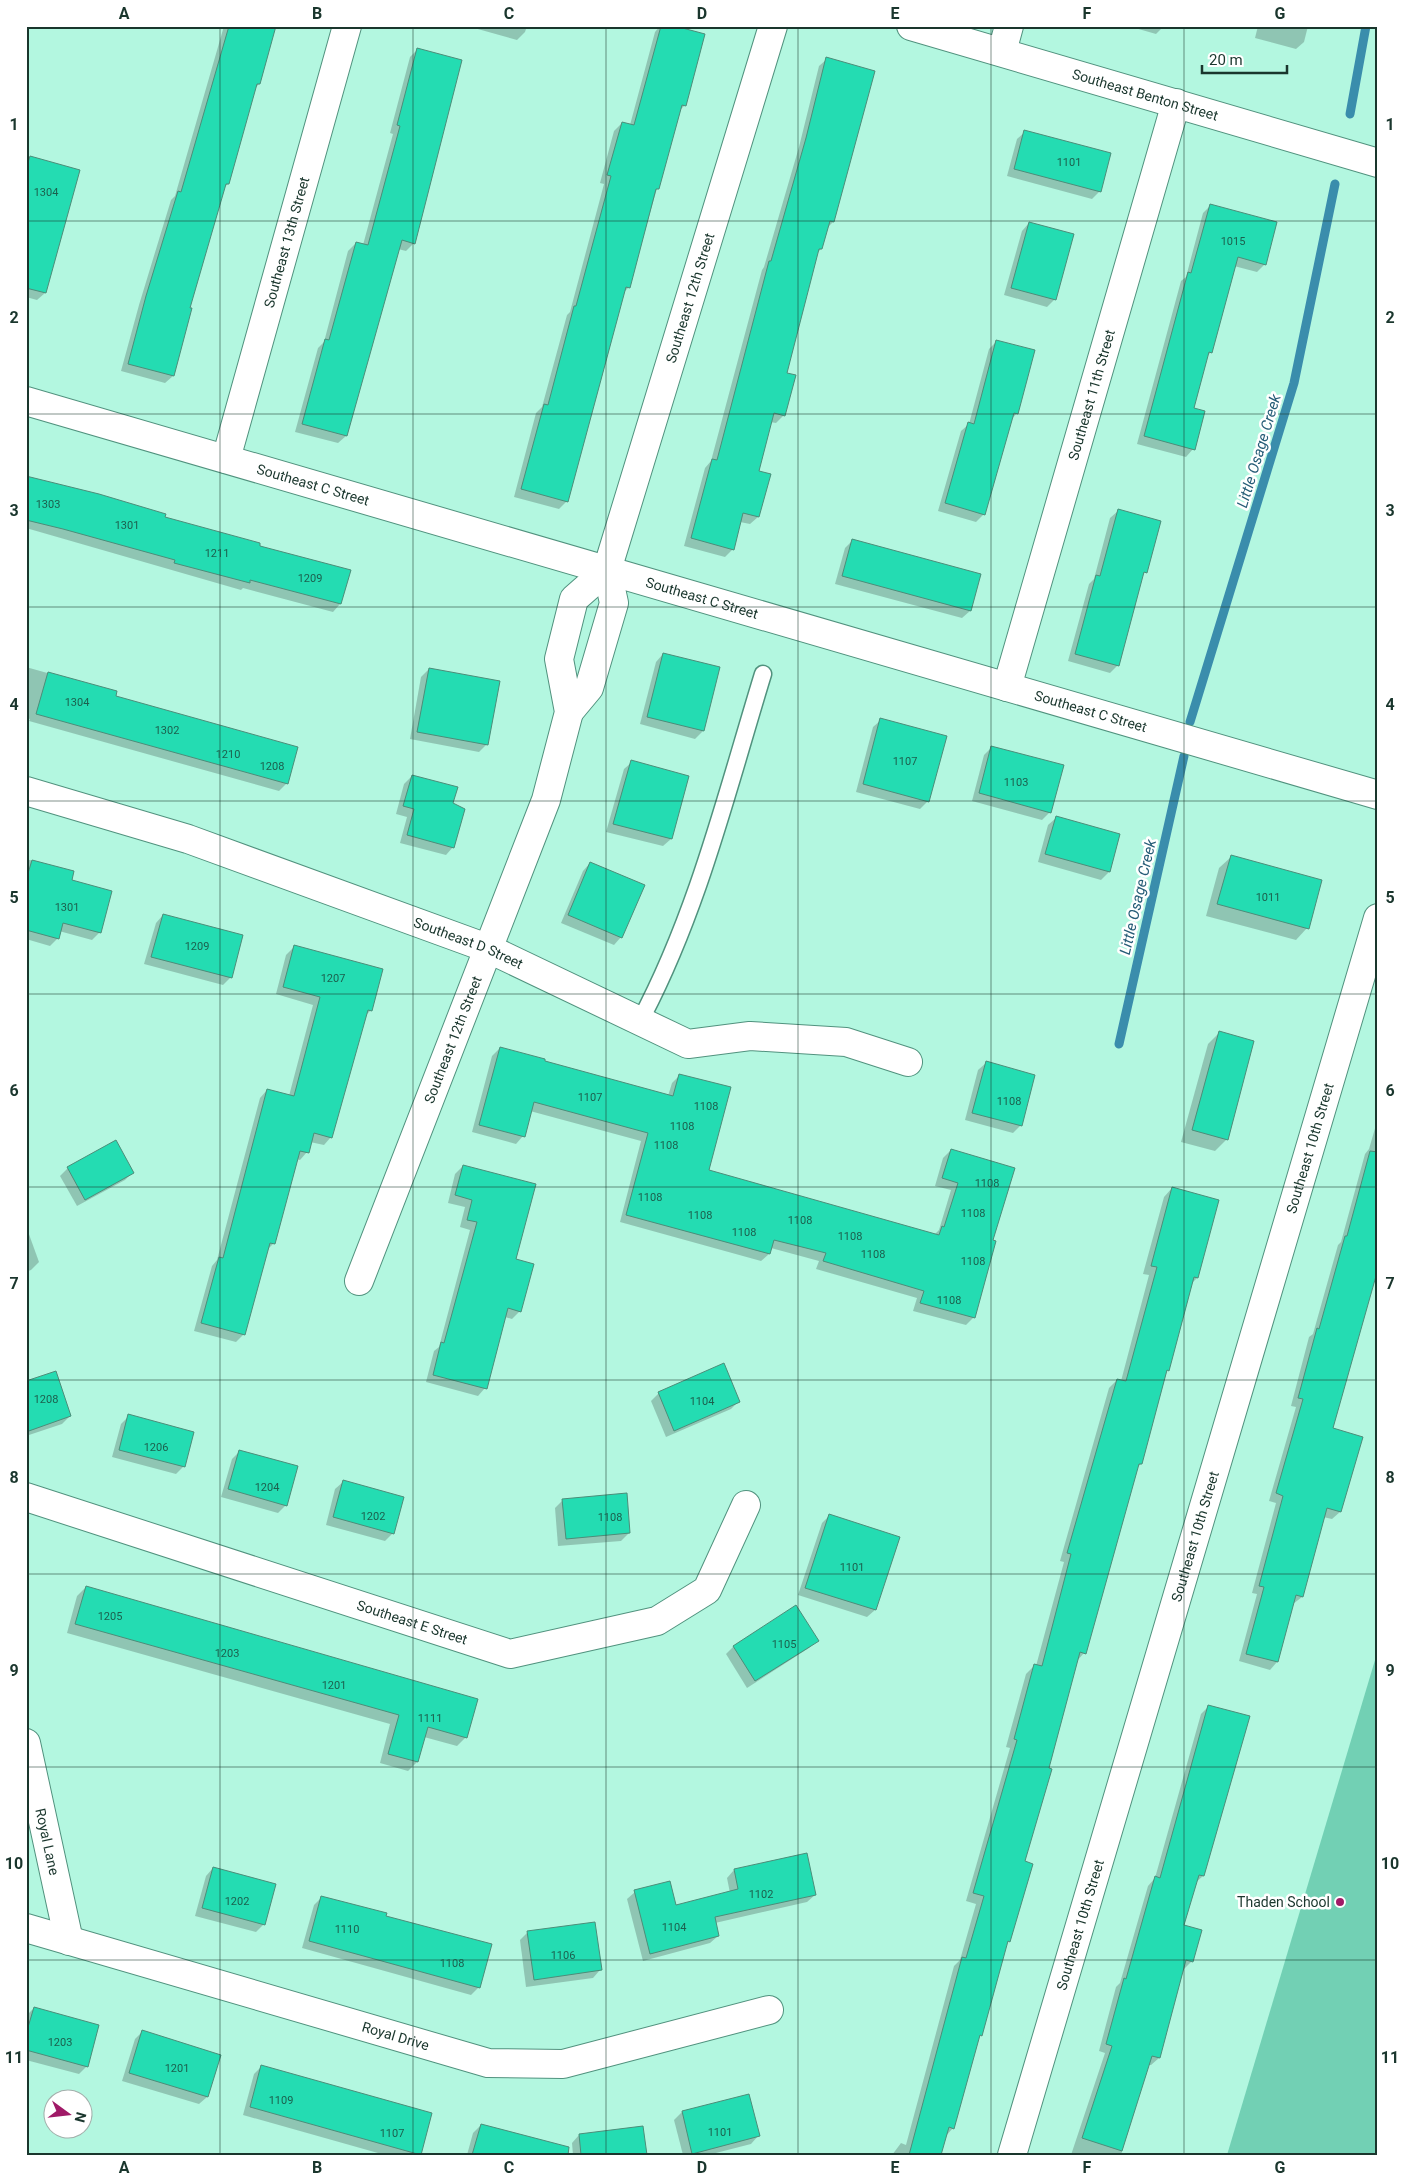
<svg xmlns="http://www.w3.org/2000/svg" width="1404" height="2181" font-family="Roboto,sans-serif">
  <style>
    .green { fill: #72d0b4 }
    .shadow { fill: #0003 }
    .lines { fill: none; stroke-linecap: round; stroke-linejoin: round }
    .stream { stroke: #3a8dac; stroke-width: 9 }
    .building { fill: #24dcb2; stroke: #4c8d79 }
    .lane-casing { stroke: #51927e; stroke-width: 19 }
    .street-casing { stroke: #51927e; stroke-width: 30 }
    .secondary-casing { stroke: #51927e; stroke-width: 30 }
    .lane { stroke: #fff; stroke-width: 16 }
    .street { stroke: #fff; stroke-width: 28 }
    .secondary { stroke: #fff; stroke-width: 28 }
    .grid { fill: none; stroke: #1a362d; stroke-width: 1; stroke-opacity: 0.55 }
    .poi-dot { fill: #a01a67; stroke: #fff; stroke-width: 2 }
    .labels { text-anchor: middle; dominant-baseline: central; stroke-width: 5; stroke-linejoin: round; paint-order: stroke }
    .number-label { font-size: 11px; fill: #1c604e }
    .street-label { font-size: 14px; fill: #1a362d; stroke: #fff }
    .poi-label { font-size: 14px; fill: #1a362d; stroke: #fff; text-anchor: end }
    .water-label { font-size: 15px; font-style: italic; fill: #265d77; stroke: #fff }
    .neatline { fill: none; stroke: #1a362d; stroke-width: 2 }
    .grid-label { font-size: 16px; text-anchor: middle; font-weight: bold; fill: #1a362d }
  </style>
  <rect width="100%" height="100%" fill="#b3f7e0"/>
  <polygon class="green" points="1378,1650 1378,2155 1227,2155"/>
  <g class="shadow">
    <polygon points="224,26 275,26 259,84 254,89 228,184 223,188 188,309 173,376 165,383 121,371 139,305 171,200 175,196"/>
    <polygon points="467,26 527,26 525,32 517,40"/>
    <polygon points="660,26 670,26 685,105 679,111 629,287 624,292 567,501 559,509 514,497 536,413 542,407 567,315 570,312 604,184 600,183 614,131 622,123 630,125 655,32"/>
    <polygon points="1128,26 1164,26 1156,34"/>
    <polygon points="1258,26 1308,26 1304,42 1296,49 1255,38"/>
    <polygon points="418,49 414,243 406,251 398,249 346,436 338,443 295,432 318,348 324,342 348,251 356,243 363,245 393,134 390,133 410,57"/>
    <polygon points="827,59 874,71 833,222 827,228 821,249 817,253 785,374 784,415 776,423 770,422 758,472 758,517 750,524 740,522 733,549 725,557 684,546 705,468 711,461 762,270 764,267 799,147 819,66"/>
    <polygon points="1025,132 1100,191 1092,199 1007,176 1017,139"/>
    <polygon points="30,157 45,293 37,300 26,297 26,161"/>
    <polygon points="1210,206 1265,264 1257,272 1234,266 1211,352 1207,356 1193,409 1193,449 1186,457 1137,444 1181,281 1186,277 1203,213"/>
    <polygon points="1029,223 1055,299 1047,307 1004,295 1022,231"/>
    <polygon points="997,341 1017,413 1011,420 984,514 976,522 938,511 961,431 969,424 989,349"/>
    <polygon points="26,477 164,518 340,604 333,612 243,588 241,590 26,528"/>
    <polygon points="1118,511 1145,572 1141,576 1118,665 1110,673 1068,661 1089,584 1094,579 1110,518"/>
    <polygon points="853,540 980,575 970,611 962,618 835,584 845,548"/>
    <polygon points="663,654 719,668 703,731 695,739 640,724 656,662"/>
    <polygon points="26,667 115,692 114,696 287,783 279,791 29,721 30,719 26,718"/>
    <polygon points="429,669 487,744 479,752 410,739 421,677"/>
    <polygon points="881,720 928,801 920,809 856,792 873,727"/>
    <polygon points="992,747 1050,812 1042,820 972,801 984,755"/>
    <polygon points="632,762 687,777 671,839 663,846 606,832 624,769"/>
    <polygon points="412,776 451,804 453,847 446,855 400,843 407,817 396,814 404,784"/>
    <polygon points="1056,818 1119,835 1109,872 1101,880 1038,862 1048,825"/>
    <polygon points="1231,857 1307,928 1296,940 1206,916 1219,868"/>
    <polygon points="26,859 73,872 70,881 100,932 92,940 59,931 58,938 50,946 26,939"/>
    <polygon points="590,863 621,937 614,945 561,923 583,871"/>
    <polygon points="163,915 242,936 230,978 223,985 144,964 156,923"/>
    <polygon points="294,947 371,1010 365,1016 331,1137 324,1145 310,1142 307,1152 300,1160 296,1159 274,1243 266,1251 244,1334 236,1342 194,1331 212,1266 217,1260 260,1098 267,1090 289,1096 313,1005 276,994 286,955"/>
    <polygon points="1219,1033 1227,1139 1215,1151 1181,1142 1208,1044"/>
    <polygon points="500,1048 543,1062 668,1096 672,1083 680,1075 708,1171 934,1235 939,1230 951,1190 935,1186 943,1158 951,1150 991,1241 974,1317 966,1325 913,1311 917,1298 816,1269 819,1261 771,1248 769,1254 761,1261 620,1222 641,1141 530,1111 523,1136 516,1144 472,1132 492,1056"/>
    <polygon points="986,1063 1021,1125 1013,1133 965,1120 978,1070"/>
    <polygon points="1378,1118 1378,1262 1331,1429 1362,1438 1340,1512 1332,1519 1323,1517 1302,1597 1293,1604 1277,1662 1270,1670 1239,1661 1257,1594 1252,1593 1276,1503 1269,1501 1296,1407 1291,1406 1309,1337 1313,1334 1338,1245 1341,1242 1365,1154 1369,1149"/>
    <polygon points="463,1166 515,1260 520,1311 512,1319 505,1317 485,1388 478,1396 426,1382 434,1351 439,1347 470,1230 460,1227 465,1207 448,1203 455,1174"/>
    <polygon points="68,1168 133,1172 125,1180 77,1206 60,1176"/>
    <polygon points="1172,1188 1217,1201 1197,1278 1191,1284 1141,1464 1136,1468 1084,1653 1076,1662 1024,1862 1009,1941 1005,1944 953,2128 945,2137 939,2155 892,2155 901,2143 906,2145 954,1966 960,1960 976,1904 966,1901 1010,1748 1006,1747 1026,1674 1034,1666 1036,1666 1064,1562 1060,1561 1109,1388 1117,1380 1121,1381 1149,1275 1143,1274 1164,1197"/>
    <polygon points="26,1226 39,1262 31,1270 26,1272"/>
    <polygon points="723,1365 739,1401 731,1409 666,1437 651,1401 658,1394"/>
    <polygon points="26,1383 70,1416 62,1424 26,1436"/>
    <polygon points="129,1416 183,1467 176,1474 112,1457 121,1424"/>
    <polygon points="240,1451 286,1505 278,1513 221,1497 232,1459"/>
    <polygon points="343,1482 393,1533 385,1541 326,1525 335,1489"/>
    <polygon points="563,1500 629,1533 621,1541 558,1546 555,1508"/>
    <polygon points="830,1515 898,1537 875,1610 867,1617 798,1595 822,1523"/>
    <polygon points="86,1587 466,1737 457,1746 424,1737 417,1762 408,1771 380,1763 390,1724 67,1633 77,1596"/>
    <polygon points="817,1640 809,1648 747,1688 726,1654 734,1646"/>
    <polygon points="1209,1706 1203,1876 1195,1883 1183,1926 1192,1961 1184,1969 1183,1969 1159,2058 1151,2065 1148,2065 1121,2155 1071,2155 1105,2053 1099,2051 1116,1987 1120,1983 1148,1886 1155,1878 1201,1714"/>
    <polygon points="213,1868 264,1924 256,1932 195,1916 206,1876"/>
    <polygon points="734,1870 815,1895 807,1902 715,1923 718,1936 710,1943 643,1961 627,1899 635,1892 676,1907 730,1893 727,1878"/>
    <polygon points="322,1897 385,1917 479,1987 471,1995 302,1948 314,1905"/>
    <polygon points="528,1932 600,1970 593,1978 526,1987 520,1940"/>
    <polygon points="34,2008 87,2066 79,2074 26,2060 26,2016"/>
    <polygon points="142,2032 220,2055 207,2097 199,2104 122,2081 135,2039"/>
    <polygon points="262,2066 419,2155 385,2155 243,2115 254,2074"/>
    <polygon points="748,2095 758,2136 751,2144 708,2155 683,2155 674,2120 682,2112"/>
    <polygon points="481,2125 537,2155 467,2155 473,2133"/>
    <polygon points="579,2135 645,2155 573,2155 572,2143"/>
  </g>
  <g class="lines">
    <g class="stream">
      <polyline points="1350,114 1366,26"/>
      <polyline points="1190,722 1294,383 1335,184"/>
      <polyline points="1119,1044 1184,756"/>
    </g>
  </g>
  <g class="building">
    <polygon points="229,26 276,26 260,84 257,84 229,184 226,184 190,308 192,308 174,376 128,364 146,296 178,191 181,192"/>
    <polygon points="661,26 675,26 705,34 686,106 682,105 659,189 656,189 630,288 626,287 568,502 521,489 544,404 548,405 574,306 576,306 611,176 607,175 622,122 634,125"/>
    <polygon points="417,48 462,60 415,244 402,240 347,436 302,424 325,339 329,340 356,242 368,245 400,126 397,125"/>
    <polygon points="826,57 875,71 834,222 830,221 822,249 819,249 787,373 796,375 785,416 774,413 759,471 771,474 759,517 743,513 734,550 691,538 712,459 717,460 769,261 771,261 806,138"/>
    <polygon points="1024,130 1111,153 1101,192 1014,169"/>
    <polygon points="30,156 80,170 46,293 26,288 26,169"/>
    <polygon points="1210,204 1277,222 1266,265 1238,257 1212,353 1209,352 1194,408 1205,411 1195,450 1144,436 1188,272 1191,273"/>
    <polygon points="1029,222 1074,234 1056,300 1011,288"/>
    <polygon points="996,340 1035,350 1018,414 1014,413 985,515 945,503 968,422 974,424"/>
    <polygon points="26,476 99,494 166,514 165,517 260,543 260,546 351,570 341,604 250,580 250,583 174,563 175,560 63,529 26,520"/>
    <polygon points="1118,509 1161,521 1147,573 1144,572 1119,666 1075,654 1096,575 1100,576"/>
    <polygon points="852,539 981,574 971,611 842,576"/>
    <polygon points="663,653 720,667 704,731 647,717"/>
    <polygon points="429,668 500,681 488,745 417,732"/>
    <polygon points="48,672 117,691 116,696 298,747 288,784 36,714"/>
    <polygon points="880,718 947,736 929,802 863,784"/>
    <polygon points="991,746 1064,765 1051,813 979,793"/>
    <polygon points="631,760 689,776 672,839 613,824"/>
    <polygon points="412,775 458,787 453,803 465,809 454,848 407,835 414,809 403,806"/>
    <polygon points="1056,816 1120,834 1110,872 1045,854"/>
    <polygon points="1231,855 1322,880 1309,929 1217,904"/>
    <polygon points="32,860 74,871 72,880 112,891 101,933 63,923 59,939 26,930 26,880"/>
    <polygon points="590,862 645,885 622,938 568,915"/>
    <polygon points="163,914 243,935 232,978 151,957"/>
    <polygon points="294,945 383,969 372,1011 368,1010 332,1138 314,1133 309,1153 300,1151 275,1244 270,1243 245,1335 201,1323 219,1257 223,1258 267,1089 294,1096 320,997 283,987"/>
    <polygon points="1219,1031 1254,1041 1228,1140 1192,1130"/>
    <polygon points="500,1047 545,1059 545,1061 673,1096 679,1074 731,1087 709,1170 939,1235 942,1226 944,1227 958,1183 942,1178 951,1149 1015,1168 993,1240 996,1241 975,1318 920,1303 924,1291 823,1261 826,1253 774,1240 770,1254 626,1215 648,1133 534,1102 525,1137 479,1125"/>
    <polygon points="986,1061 1035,1075 1022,1126 972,1113"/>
    <polygon points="116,1140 134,1173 85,1200 67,1167"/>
    <polygon points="1370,1151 1378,1152 1378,1269 1333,1428 1363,1437 1341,1512 1327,1508 1303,1597 1296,1595 1278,1662 1246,1654 1264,1587 1259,1586 1283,1496 1276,1493 1303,1399 1298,1398 1317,1328 1319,1329 1345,1236 1347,1236"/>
    <polygon points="463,1165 536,1184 516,1259 534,1264 521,1312 508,1308 487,1389 433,1375 441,1342 444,1343 477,1222 467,1220 472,1200 455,1195"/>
    <polygon points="1172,1187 1219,1200 1198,1278 1194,1277 1169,1371 1167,1370 1142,1464 1139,1464 1086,1654 1080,1652 1049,1768 1052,1769 1025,1861 1033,1864 1010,1942 1008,1941 982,2036 980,2035 954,2129 949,2127 941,2155 909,2155 962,1957 966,1958 984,1896 973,1893 1017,1740 1014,1739 1034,1664 1042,1666 1071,1554 1067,1553 1117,1379 1126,1381 1157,1267 1151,1266"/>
    <polygon points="724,1363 740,1402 674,1431 658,1392"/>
    <polygon points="56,1371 71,1416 26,1432 26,1381"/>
    <polygon points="128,1414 194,1432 185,1467 119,1450"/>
    <polygon points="239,1450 298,1466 287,1506 228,1489"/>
    <polygon points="343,1480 404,1497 394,1534 333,1517"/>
    <polygon points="627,1493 630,1533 566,1539 562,1499"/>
    <polygon points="829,1514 900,1537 876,1610 805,1588"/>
    <polygon points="86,1586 478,1699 467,1738 428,1727 418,1762 388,1754 399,1715 75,1624"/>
    <polygon points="796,1605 819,1641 755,1681 733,1646"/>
    <polygon points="1208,1705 1250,1716 1204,1876 1199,1875 1184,1925 1202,1930 1193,1962 1186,1960 1160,2058 1152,2056 1122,2151 1082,2138 1112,2046 1106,2044 1124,1978 1126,1979 1155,1876 1160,1878"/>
    <polygon points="807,1853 816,1895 715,1917 719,1936 650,1954 634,1890 670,1881 676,1905 738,1889 734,1869"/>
    <polygon points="213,1867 276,1884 265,1925 202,1908"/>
    <polygon points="321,1896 387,1913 386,1916 492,1944 480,1988 309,1941"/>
    <polygon points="595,1922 602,1970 534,1980 527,1931"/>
    <polygon points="34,2007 99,2025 88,2067 26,2050 26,2034"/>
    <polygon points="142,2030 221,2055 208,2097 129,2073"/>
    <polygon points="261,2065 432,2113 421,2155 250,2107"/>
    <polygon points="749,2094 760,2136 692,2154 682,2111"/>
    <polygon points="481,2124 569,2147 568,2155 472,2155"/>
    <polygon points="643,2126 647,2155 581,2155 579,2134"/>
  </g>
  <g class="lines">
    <g class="lane-casing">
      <path id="lane" d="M 640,1021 C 698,912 727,791 763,674"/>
    </g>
    <g class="street-casing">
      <g id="street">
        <path id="s1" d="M 911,26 L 1378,163"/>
        <polyline points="1002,52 1009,26"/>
        <path id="s2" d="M 226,459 L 347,26"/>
        <path id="s3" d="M 1007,687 L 1176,103"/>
        <path id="s4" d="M 569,712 L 589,688 L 614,603 L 607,570 L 773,26"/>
        <path id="s5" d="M 26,791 L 188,839 L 487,948 L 688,1044 L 750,1036 L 846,1042 L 908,1062"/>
        <path id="s6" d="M 359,1281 L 546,800 L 569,712 L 559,659 L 574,599 L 607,570"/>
        <path id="s7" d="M 26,1497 L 510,1654 L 657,1621 L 707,1590 L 746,1505"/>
        <path id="s8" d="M 26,1743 L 69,1941"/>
        <path id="s9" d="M 26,1928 L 488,2063 L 563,2064 L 769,2010"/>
        <path id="s10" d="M 1012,2155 L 1378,918"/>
      </g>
    </g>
    <g class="secondary-casing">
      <g id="secondary">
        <path id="s11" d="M 26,401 L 1378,795"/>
      </g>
    </g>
    <use href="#lane" class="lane"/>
    <use href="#street" class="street"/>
    <use href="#secondary" class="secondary"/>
  </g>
  <path class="grid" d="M 220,26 L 220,2155M 413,26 L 413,2155M 606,26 L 606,2155M 798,26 L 798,2155M 991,26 L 991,2155M 1184,26 L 1184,2155M 26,221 L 1378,221M 26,414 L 1378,414M 26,607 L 1378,607M 26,801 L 1378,801M 26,994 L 1378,994M 26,1187 L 1378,1187M 26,1380 L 1378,1380M 26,1574 L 1378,1574M 26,1767 L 1378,1767M 26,1960 L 1378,1960"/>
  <circle class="poi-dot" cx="1340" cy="1902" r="5"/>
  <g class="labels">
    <g class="number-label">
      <text x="1069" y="162">1101</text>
      <text x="46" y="192">1304</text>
      <text x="1233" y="241">1015</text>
      <text x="48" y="504">1303</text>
      <text x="127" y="525">1301</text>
      <text x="217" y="553">1211</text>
      <text x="310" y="578">1209</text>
      <text x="77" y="702">1304</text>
      <text x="167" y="730">1302</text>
      <text x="228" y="754">1210</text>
      <text x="905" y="761">1107</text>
      <text x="272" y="766">1208</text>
      <text x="1016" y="782">1103</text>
      <text x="1268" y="897">1011</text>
      <text x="67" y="907">1301</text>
      <text x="197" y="946">1209</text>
      <text x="333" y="978">1207</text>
      <text x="590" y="1097">1107</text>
      <text x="1009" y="1101">1108</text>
      <text x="706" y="1106">1108</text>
      <text x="682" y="1126">1108</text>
      <text x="666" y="1145">1108</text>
      <text x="987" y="1183">1108</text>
      <text x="650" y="1197">1108</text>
      <text x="973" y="1213">1108</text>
      <text x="700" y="1215">1108</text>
      <text x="800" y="1220">1108</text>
      <text x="744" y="1232">1108</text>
      <text x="850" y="1236">1108</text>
      <text x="873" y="1254">1108</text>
      <text x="973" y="1261">1108</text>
      <text x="949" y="1300">1108</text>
      <text x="46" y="1399">1208</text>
      <text x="702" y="1401">1104</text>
      <text x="156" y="1447">1206</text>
      <text x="267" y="1487">1204</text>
      <text x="373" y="1516">1202</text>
      <text x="610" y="1517">1108</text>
      <text x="852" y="1567">1101</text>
      <text x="110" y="1616">1205</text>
      <text x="784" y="1644">1105</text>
      <text x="227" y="1653">1203</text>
      <text x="334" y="1685">1201</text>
      <text x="430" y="1718">1111</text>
      <text x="761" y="1894">1102</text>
      <text x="237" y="1901">1202</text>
      <text x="674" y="1927">1104</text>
      <text x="347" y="1929">1110</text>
      <text x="563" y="1955">1106</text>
      <text x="452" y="1963">1108</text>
      <text x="60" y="2042">1203</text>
      <text x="177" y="2068">1201</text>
      <text x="281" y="2100">1109</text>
      <text x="720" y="2132">1101</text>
      <text x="392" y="2133">1107</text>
    </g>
    <g class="street-label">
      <text stroke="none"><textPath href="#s1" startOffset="244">Southeast Benton Street</textPath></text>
      <text stroke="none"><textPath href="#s2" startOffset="225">Southeast 13th Street</textPath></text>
      <text stroke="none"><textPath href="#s4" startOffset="438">Southeast 12th Street</textPath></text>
      <text stroke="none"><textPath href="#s3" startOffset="304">Southeast 11th Street</textPath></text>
      <text stroke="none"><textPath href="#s11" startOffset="299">Southeast C Street</textPath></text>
      <text stroke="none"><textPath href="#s11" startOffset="704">Southeast C Street</textPath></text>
      <text stroke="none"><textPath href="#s11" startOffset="1109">Southeast C Street</textPath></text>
      <text stroke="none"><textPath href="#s5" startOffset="468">Southeast D Street</textPath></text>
      <text stroke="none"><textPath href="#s6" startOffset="259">Southeast 12th Street</textPath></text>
      <text stroke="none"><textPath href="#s10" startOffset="1050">Southeast 10th Street</textPath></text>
      <text stroke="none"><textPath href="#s10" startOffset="645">Southeast 10th Street</textPath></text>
      <text stroke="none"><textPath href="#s7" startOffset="406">Southeast E Street</textPath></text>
      <text stroke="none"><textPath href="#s8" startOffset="101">Royal Lane</textPath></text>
      <text stroke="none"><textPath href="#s10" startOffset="240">Southeast 10th Street</textPath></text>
      <text stroke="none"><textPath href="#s9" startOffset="385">Royal Drive</textPath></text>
    </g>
    <g class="poi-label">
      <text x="1330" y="1902">Thaden School</text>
    </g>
    <g class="water-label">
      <text transform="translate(1259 451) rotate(-73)">Little Osage Creek</text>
      <text transform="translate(1138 897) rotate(-77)">Little Osage Creek</text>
    </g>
  </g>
  <rect width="1404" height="2181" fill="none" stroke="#ffffff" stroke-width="55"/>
  <g transform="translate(68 2114) rotate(105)"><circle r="24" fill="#ffffff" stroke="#a3afab"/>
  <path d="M0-4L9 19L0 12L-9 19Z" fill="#a01a67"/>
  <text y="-8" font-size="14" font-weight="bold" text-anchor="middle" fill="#1a362d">N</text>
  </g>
  <path d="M1202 65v8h85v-8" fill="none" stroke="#1a362d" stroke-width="2.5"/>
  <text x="1209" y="65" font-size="15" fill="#1a362d" stroke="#ffffff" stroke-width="4" paint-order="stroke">20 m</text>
  <rect x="28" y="28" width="1348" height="2126" class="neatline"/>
  <g class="grid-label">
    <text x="124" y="19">A</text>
    <text x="317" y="19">B</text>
    <text x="509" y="19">C</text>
    <text x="702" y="19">D</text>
    <text x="895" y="19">E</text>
    <text x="1087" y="19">F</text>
    <text x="1280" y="19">G</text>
    <text x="14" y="130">1</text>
    <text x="1390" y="130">1</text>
    <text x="14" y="323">2</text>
    <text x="1390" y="323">2</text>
    <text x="14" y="516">3</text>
    <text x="1390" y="516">3</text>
    <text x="14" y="710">4</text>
    <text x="1390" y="710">4</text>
    <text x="14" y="903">5</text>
    <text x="1390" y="903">5</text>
    <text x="14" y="1096">6</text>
    <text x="1390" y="1096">6</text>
    <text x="14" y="1289">7</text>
    <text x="1390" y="1289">7</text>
    <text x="14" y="1483">8</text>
    <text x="1390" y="1483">8</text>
    <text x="14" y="1676">9</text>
    <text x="1390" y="1676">9</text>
    <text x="14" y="1869">10</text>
    <text x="1390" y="1869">10</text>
    <text x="14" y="2063">11</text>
    <text x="1390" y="2063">11</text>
    <text x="124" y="2173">A</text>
    <text x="317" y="2173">B</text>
    <text x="509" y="2173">C</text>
    <text x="702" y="2173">D</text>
    <text x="895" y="2173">E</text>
    <text x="1087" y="2173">F</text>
    <text x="1280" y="2173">G</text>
  </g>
</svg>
